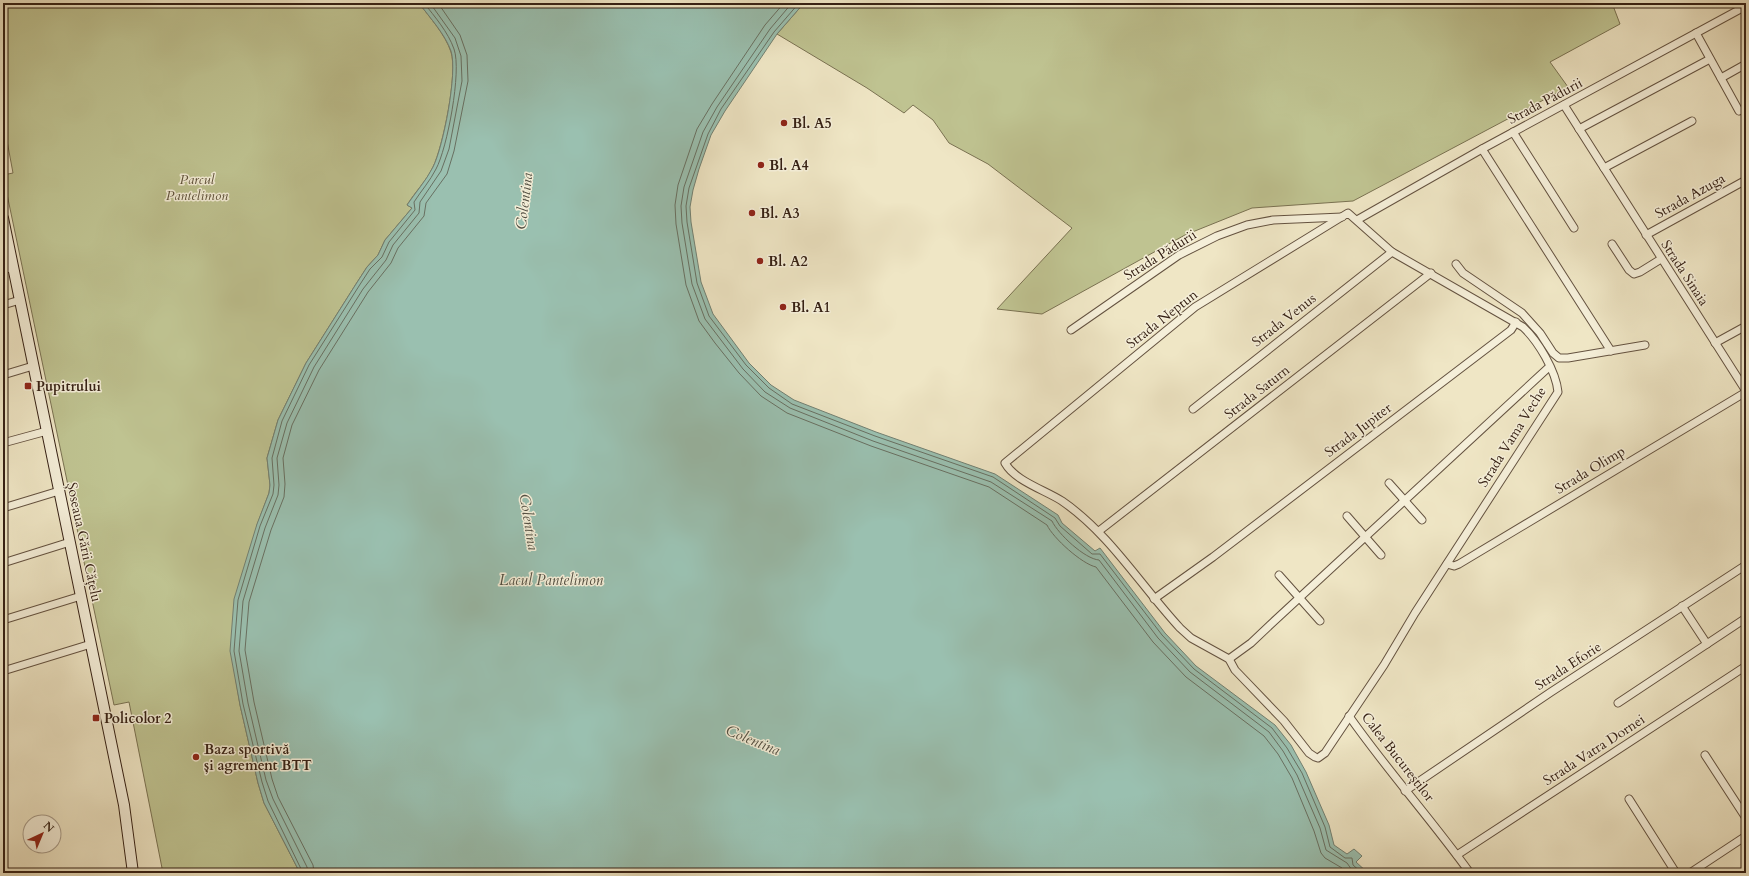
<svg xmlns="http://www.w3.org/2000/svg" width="1749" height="876" font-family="Cardo,serif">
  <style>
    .green { fill: #bfc391; stroke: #7a7252 }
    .water { fill: #9ac0b0; stroke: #728072 }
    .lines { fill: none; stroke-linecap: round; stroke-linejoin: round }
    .shore { stroke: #687062; stroke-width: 1 }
    .minor-casing { stroke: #645240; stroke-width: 9 }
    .secondary-casing { stroke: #352014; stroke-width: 12 }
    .minor { stroke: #f5efd9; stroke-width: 7 }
    .secondary { stroke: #f5efd9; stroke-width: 10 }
    .poi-dot { fill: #8f2418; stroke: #f5efd9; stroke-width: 1.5 }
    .labels { text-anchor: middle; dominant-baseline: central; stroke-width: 3; stroke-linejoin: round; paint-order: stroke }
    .street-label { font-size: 14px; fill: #352014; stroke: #f5efd9 }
    .poi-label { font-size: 14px; font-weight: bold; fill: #352014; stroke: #f5efd9; text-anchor: start }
    .park-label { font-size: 14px; font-style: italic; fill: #5e513a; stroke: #f5efd9 }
    .water-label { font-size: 15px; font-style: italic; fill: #535043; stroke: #f5efd9 }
  </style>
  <rect width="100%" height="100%" fill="#efe6c5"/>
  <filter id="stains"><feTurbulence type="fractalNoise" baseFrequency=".005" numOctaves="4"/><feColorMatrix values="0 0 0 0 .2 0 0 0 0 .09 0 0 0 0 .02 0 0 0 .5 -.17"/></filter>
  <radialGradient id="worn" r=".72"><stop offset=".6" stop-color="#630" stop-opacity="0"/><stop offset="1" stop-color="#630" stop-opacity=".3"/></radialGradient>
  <g class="green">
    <path d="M 3,3 L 419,3 C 430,18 445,34 451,52 C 458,73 443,146 433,167 C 427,180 415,192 407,205 L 412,208 L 385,240 L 378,255 L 367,267 L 356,284 L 306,363 L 278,420 L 267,458 L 270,485 L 269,493 L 257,525 L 236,681 L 240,705 L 258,783 L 264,803 L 300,873 L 163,873 L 129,702 L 114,705 L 3,175 L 13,173 L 3,119 Z"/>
    <polygon points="804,3 1612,3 1620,24 1550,62 1568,87 1353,201 1252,208 1185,235 1042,314 997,309 1072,228 988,164 949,143 933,120 913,105 904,113 867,88 777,34"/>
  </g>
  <path class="water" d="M 419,3 L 804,3 L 777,34 L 725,111 L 711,135 L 699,169 L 693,190 L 690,207 L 691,222 L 701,282 L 713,314 L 749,363 L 771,385 L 794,400 L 876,432 L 995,474 L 1058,515 L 1062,523 L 1095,551 L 1100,548 L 1165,633 L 1196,666 L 1275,725 L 1291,745 L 1306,772 L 1329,825 L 1334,845 L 1347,854 L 1354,849 L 1362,856 L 1356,862 L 1368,873 L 300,873 L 264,803 L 258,783 L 240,705 L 230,651 L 234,599 L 257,524 L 269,493 L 270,485 L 267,458 L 278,420 L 306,363 L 356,284 L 367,267 L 378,255 L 385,240 L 412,208 L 407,205 C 415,193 426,181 433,167 C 443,148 458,72 451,51 C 445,34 430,18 419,3 Z"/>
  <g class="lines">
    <g class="shore">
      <path d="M 784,3 L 765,25 L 712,104 L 697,129 L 678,185 L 675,205 L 676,224 L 686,285 L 699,321 L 715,343 L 739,373 L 761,396 L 787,413 L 871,446 L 989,487 L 1047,525 C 1053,538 1082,564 1096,567 L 1153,642 L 1186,677 L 1264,736 L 1278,754 L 1292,778 L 1314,831 L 1321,853 L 1325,858 L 1342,868 L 1345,873"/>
      <path d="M 792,3 L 770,29 L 717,107 L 703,132 L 684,187 L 681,206 L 682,223 L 692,284 L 705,319 L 743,369 L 765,392 L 790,408 L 873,441 L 991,482 L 1052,521 C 1058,534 1085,559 1099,560 L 1158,638 L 1190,672 L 1269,732 L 1283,751 L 1297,775 L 1320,828 L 1326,850 L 1347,863 L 1354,873"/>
      <polyline points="799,3 774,32 721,109 708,134 689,188 686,206 687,222 697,283 709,316 746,365 769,388 792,404 875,436 993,477 1055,518 1060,526 1092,554 1100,554 1162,635 1194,669 1272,728 1287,748 1302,773 1325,827 1330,847 1345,858 1352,858 1353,865 1362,873"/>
      <path d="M 303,873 L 268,801 L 262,782 L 243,704 L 234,651 L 238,600 L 260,526 L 273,494 L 274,485 L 272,458 L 282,421 L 309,365 L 359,286 L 370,269 L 382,257 L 389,242 L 415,210 L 414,202 C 421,191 430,181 436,169 C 447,149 462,71 454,49 C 448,32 435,17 424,3"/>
      <polyline points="308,873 307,867 273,799 266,780 248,703 239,651 243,601 265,528 278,495 279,485 277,458 287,423 314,367 363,289 386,260 393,245 419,213 420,202 441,171 449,149 462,81 461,56 455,38 430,3"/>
      <polyline points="314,873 313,865 278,797 272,779 254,702 245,650 249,602 271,530 284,497 285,484 283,458 292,425 319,370 368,292 391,263 398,248 424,216 426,203 447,174 454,151 468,81 467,55 460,35 438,3"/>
    </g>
    <g class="minor-casing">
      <g id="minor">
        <polyline points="1696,33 1739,111"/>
        <polyline points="1721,78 1746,64"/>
        <polyline points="1564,105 1746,391"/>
        <polyline points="1579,129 1710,59"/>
        <polyline points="1513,132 1574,228"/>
        <polyline points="1482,149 1611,351"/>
        <polyline points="1604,168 1692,121"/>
        <path d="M 1348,213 L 1392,252 L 1523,327 C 1538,341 1556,371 1558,392 L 1415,613 L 1384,665 L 1325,753 L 1318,758 L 1315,757 L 1309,753 L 1284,721 L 1235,670 L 1229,659 L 1191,638 L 1180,628 C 1141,586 1110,534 1062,501 C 1045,490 1015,481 1005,463 L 1195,307 Z"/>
        <polyline points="1357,220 1482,149 1746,6"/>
        <polyline points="1646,235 1746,180"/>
        <polyline points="1612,244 1629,270 1634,274 1640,272 1661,259"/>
        <polyline points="1456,264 1463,273 1522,313 1540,333 1553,353 1559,358 1568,358 1645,345"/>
        <polyline points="3,270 13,267"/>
        <polyline points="3,305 20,300"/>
        <polyline points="1071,330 1179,255 1217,236 1247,225 1273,220 1342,217"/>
        <polyline points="1715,343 1746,326"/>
        <polyline points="3,375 33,366"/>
        <polyline points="1193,409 1392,252"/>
        <polyline points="3,443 47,431"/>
        <polyline points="1389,483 1422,520"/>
        <polyline points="3,508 59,491"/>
        <polyline points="1347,516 1381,555"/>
        <polyline points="1099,531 1431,273"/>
        <polyline points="3,563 70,542"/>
        <polyline points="1447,564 1454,566 1459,564 1746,392"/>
        <polyline points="1279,575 1320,621"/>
        <polyline points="1154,599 1213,557 1511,330 1516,322"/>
        <polyline points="1682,606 1707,644"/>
        <polyline points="3,620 81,596"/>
        <polyline points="1229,659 1251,643 1270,625 1549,367"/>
        <polyline points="3,671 91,644"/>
        <polyline points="1618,703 1746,618"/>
        <path d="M 1349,716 C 1387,770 1431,819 1470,873"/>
        <polyline points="1705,755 1746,818"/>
        <polyline points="1405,791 1551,692 1746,565"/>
        <polyline points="1629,799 1676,873"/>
        <polyline points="1457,855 1746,666"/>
        <polyline points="1690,873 1746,836"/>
      </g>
    </g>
    <g class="secondary-casing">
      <polyline id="secondary" points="3,218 124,805 133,873"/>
    </g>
    <use href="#minor" class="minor"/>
    <use href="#secondary" class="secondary"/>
  </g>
  <g class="poi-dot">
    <circle cx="784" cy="123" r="4"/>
    <circle cx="761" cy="165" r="4"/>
    <circle cx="752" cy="213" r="4"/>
    <circle cx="760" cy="261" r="4"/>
    <circle cx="783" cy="307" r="4"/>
    <rect x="24" y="382" width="8" height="8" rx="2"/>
    <rect x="92" y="714" width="8" height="8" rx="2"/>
    <circle cx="196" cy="757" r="4"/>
  </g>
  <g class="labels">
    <g class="street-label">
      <text transform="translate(1545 101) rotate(-28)">Strada Pădurii</text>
      <text transform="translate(1690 196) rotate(-29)">Strada Azuga</text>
      <text transform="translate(1160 255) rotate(-32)">Strada Pădurii</text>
      <text transform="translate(1685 273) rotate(57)">Strada Sinaia</text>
      <text transform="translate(1162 319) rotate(-38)">Strada Neptun</text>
      <text transform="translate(1284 320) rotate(-38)">Strada Venus</text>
      <text transform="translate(1257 392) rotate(-38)">Strada Saturn</text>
      <text transform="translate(1358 430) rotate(-37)">Strada Jupiter</text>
      <text transform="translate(1512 437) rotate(-58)">Strada Vama Veche</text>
      <text transform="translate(1590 470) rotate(-31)">Strada Olimp</text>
      <text transform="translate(84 542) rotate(78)">Șoseaua Gării Cățelu</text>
      <text transform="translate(1568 666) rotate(-33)">Strada Eforie</text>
      <text transform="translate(1594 750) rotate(-33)">Strada Vatra Dornei</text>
      <text transform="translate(1398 757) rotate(52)">Calea Bucureștilor</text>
    </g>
    <g class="poi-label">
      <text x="792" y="123">Bl. A5</text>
      <text x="769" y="165">Bl. A4</text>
      <text x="760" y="213">Bl. A3</text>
      <text x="768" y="261">Bl. A2</text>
      <text x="791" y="307">Bl. A1</text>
      <text x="36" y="386">Pupitrului</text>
      <text x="104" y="718">Policolor 2</text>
      <text x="204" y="749">Baza sportivă<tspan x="204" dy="16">și agrement BTT</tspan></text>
    </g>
    <g class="park-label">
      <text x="197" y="179">Parcul<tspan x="197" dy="16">Pantelimon</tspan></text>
    </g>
    <g class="water-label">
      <text transform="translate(524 201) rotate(-83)">Colentina</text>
      <text transform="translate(529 522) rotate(81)">Colentina</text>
      <text x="551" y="580">Lacul Pantelimon</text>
      <text transform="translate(753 740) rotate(22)">Colentina</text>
    </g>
  </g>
  <rect width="1749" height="876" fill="none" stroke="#efe6c5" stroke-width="16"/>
  <rect x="4" y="4" width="1741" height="868" fill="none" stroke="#352014" stroke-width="2"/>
  <rect x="8" y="8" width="1733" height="860" fill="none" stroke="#352014"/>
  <g transform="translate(42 834) rotate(44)"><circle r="19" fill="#f5efd9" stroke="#a89c8a"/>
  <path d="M0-3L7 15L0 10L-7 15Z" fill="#8f2418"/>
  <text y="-6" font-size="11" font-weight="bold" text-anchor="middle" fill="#352014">N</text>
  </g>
  <rect width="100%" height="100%" filter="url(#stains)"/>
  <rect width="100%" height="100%" fill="url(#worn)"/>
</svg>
